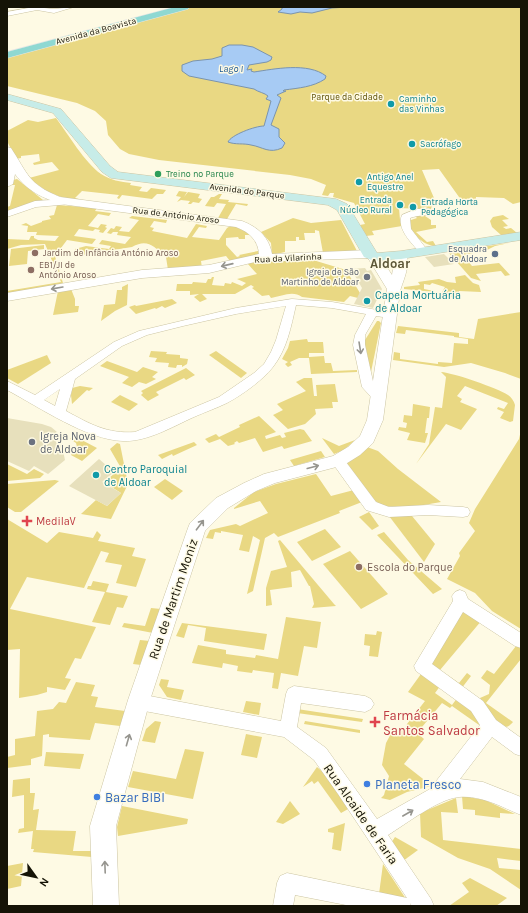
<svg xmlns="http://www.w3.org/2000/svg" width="528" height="913" font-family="Karla,sans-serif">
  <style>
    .green { fill: #e9d883 }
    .water { fill: #a7cbf4; stroke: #7b94ad }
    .building { fill: #e7e0bc }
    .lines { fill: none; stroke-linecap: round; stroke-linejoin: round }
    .minor-casing { stroke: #ccc5a3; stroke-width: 1 }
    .tertiary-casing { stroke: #ccc5a3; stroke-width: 1 }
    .secondary-casing { stroke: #ccc5a3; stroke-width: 1 }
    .primary-casing { stroke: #e8e7e6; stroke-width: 1 }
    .minor { fill: #fff; fill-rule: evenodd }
    .tertiary { fill: #fff; fill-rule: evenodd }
    .secondary { fill: #c7ece8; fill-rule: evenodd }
    .primary { fill: #8fd8d2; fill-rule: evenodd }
    .oneway { stroke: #96958f }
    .culture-dot { fill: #0f9aa8; stroke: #fefae4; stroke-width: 1.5 }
    .leisure-dot { fill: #2e9e5b; stroke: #fefae4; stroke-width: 1.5 }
    .education-dot { fill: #8d6e63; stroke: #fefae4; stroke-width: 1.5 }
    .service-dot { fill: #5c6f8a; stroke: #fefae4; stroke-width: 1.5 }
    .worship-dot { fill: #6b7280; stroke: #fefae4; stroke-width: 1.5 }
    .health-dot { fill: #e0444e; stroke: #fefae4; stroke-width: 1.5 }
    .shop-dot { fill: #3f7fe0; stroke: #fefae4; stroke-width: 1.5 }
    .labels { text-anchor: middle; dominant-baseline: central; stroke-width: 3; stroke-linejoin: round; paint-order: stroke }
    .far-street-label { font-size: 9px; fill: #151306; stroke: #fefae4 }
    .far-park-label { font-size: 9px; fill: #615409; stroke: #fefae4 }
    .far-culture-label { font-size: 9px; fill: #0d838f; stroke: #fefae4; text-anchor: start }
    .far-leisure-label { font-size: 9px; fill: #27864d; stroke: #fefae4; text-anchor: start }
    .far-service-label { font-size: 9px; fill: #4e5e75; stroke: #fefae4; text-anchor: end }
    .far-education-label { font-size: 9px; fill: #785e54; stroke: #fefae4; text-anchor: start }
    .far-worship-label { font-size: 9px; fill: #5b616d; stroke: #fefae4; text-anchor: end }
    .far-water-label { font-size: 10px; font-style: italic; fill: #195592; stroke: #fefae4 }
    .culture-label { font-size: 11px; fill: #0d838f; stroke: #fefae4; text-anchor: start }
    .worship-label { font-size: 11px; fill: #5b616d; stroke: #fefae4; text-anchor: start }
    .health-label { font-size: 11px; fill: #be3a42; stroke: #fefae4; text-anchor: start }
    .education-label { font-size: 11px; fill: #785e54; stroke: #fefae4; text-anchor: start }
    .far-district-label { font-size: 13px; font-weight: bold; fill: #5b5536; stroke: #fefae4 }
    .near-street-label { font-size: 13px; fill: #151306; stroke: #fefae4 }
    .near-health-label { font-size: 13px; fill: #be3a42; stroke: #fefae4; text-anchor: start }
    .near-shop-label { font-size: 13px; fill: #366cbe; stroke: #fefae4; text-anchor: start }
  </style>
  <rect width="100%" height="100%" fill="#fefae4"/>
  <g class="green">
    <polygon points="193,7 521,7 521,202 513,204 504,198 476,197 476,199 472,199 473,203 478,203 478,205 466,204 459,197 439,169 422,170 434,198 431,209 425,207 422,209 399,208 400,220 402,226 372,231 374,235 366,236 360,225 365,224 354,203 333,197 334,193 330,193 328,196 322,195 326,185 311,179 290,175 159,160 129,154 120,149 108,135 106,121 95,111 77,103 7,86 7,57"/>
    <path d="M 56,118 C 68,134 85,163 101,174 C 110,180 121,182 131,183 L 130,185 L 142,187 L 139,191 L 147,192 L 151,188 L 166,190 L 163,194 L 157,194 L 152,199 L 122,195 L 119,199 L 117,198 L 119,195 L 82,191 L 75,198 L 79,199 L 78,201 C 57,197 46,192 29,178 L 59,170 L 52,162 L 34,165 L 33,163 L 40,161 L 39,154 L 21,156 L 21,158 L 16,159 L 7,141 L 7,131 L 28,120 L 38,122 Z"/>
    <polygon points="17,179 43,200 7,211 7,207 10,206 15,185 11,185 13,180"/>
    <polygon points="179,191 187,192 184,197 188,192 200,194 198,198 202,199 199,203 193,202 191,204 188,204 190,201 181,200 177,202 181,197 176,196"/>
    <polygon points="219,194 222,194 219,199 229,200 228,202 248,204 247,206 236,204 227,219 218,218 226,204 217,203 214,207 205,206 211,197 214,197"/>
    <polygon points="57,205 97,208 95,211 111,213 109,216 98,214 88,226 98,228 101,224 107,225 105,227 107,228 103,233 99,232 100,230 95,229 93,231 79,229 74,236 96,239 92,244 67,240 61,248 61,252 54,253 63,283 62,285 7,293 7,291 61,282 45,244 21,245 7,249 7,239 29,240 31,236 34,236 34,238 38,240 55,241 59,236 36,235 37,232 27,232 28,226 21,225 26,223 31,226 42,222 42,221 51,219 49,216 54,215"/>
    <path d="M 422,214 L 431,220 L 431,225 L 436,225 L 436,228 L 416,232 L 427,242 L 433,241 L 436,246 C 422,246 410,231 407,219 L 411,220 L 417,218 L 414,215 Z"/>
    <polygon points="503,215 509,219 502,220 508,226 503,227 506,229 511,228 517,233 501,235 492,227 490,221 493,217"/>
    <path d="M 132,216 L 167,220 L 166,223 L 154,221 L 150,227 L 154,228 L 152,231 L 187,238 L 196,224 L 207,226 L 206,228 L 199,227 L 192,237 L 219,240 L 227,228 L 232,225 L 253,235 L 245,235 L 245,239 L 239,239 L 238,237 L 226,238 L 226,245 L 237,257 L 240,256 L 239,255 L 258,251 L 258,254 L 225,264 L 230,261 L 226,256 L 201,261 L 202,268 L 168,270 L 166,257 C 154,247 148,238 132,247 L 76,256 L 75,249 L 86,246 L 109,249 L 111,246 L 99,244 L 102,240 L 125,244 L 131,237 L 117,235 L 118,232 L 113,232 L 111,234 L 107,233 L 111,228 L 114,229 L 116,226 L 122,227 L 119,231 L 129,232 L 139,220 L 129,218 Z"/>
    <polygon points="293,218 311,223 341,220 357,251 323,253 319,231 315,230 315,233 304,233 305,240 299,240 299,237 296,237 296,241 285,241 285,252 272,255 271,243 261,232"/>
    <polygon points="509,243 495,246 485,251 463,255 472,266 499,263 510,275 505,276 501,271 476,274 481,281 471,278 448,252"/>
    <polygon points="44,245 44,249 28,251 27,264 9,266 11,249"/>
    <path d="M 302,259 L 313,260 L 346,270 L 360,293 L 358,298 L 350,296 L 344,302 L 302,297 C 293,290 282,296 271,298 L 269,295 L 262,296 L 252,288 L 254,287 L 251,285 L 235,294 L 202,294 L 207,299 L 200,302 L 194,297 L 199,294 L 190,295 L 190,291 L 176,291 L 177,284 L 192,284 L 193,282 L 206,283 L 208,279 L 211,279 L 212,277 L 214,277 L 212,285 L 224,286 L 225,283 L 231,284 L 232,282 L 242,286 L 246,283 L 237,279 L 257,274 L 247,263 L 255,261 Z"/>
    <polygon points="465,275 473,283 479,285 481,292 459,291 459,298 433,295 434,293 441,294 445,287 432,283 430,285 424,284 424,289 434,291 434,292 404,289 404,287 420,285 418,282 439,279 447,282 456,283 455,277"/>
    <polygon points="128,284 127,305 115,311 101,321 104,305 115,304 117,290 122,290 122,287"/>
    <polygon points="71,289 75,299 75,306 79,306 78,312 53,315 58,291"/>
    <polygon points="172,299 177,303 165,308 162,306 156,309 155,308 136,314 129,307 135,305 136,306"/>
    <polygon points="521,312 521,379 505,373 471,363 444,367 393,360 394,352 400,353 400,359 438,364 438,362 452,363 454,343 468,344 468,339 454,337 454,336 406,330 405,334 396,333 398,326 459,333 459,337 474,339 478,319"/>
    <polygon points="377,321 379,321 381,323 371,372 365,344 365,340"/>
    <polygon points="307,339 308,342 323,342 324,353 309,353 309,357 324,356 325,363 331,363 333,371 357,370 357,372 311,374 309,358 299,358 290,362 292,365 288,367 285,364 288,362 282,359 288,348 290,341"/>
    <polygon points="151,351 167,352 166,354 180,355 180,358 188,359 187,364 182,367 182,365 177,365 176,368 168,367 169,363 155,362 157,358 149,357"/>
    <polygon points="216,351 247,373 241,378 209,355"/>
    <polygon points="47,355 51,363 18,384 7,378 7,370"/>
    <polygon points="107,361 137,372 143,367 158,372 152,377 156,379 146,384 139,382 132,387 122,383 129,377 100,366"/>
    <polygon points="186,368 195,375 186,380 184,378 156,392 159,395 148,401 141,395 143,393 141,391"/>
    <path d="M 441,372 C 454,373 497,388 508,395 C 511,397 514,401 515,405 L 513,421 L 510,422 L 500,418 L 504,412 L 497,409 L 498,407 L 504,409 L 508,403 L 465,386 L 457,396 L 462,399 L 460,402 L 477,409 L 461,430 L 446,424 L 416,464 L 429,444 L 435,407 L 442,408 L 446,377 Z"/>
    <polygon points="304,378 312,378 314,396 317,396 316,385 335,384 338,402 332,402 333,408 315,409 316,414 305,424 288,429 273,415 283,410 277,404 306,391 296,382"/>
    <polygon points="80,386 93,388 89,391 87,390 72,404 71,395 72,388"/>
    <polygon points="120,395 138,404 129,411 111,402"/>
    <polygon points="413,404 430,407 429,418 427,418 425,433 428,433 425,443 407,440 410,433 398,430 399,427 406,428 407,423 403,422 404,415 412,416"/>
    <polygon points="259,416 276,432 265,436 266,439 280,435 282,438 286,437 284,433 300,429 304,430 312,441 284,449 282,446 263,452 255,438 239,443 237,441 234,443 235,444 228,446 220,439 209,443 205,439 216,434 219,437 240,427 239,425"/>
    <polygon points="521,430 521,629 492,611 475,593 447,579 460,556 459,553 475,531 469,523 475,509 519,439"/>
    <polygon points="72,436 76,437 97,448 82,461 71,455 77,447 76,443 70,439"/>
    <polygon points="322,438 339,446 355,440 344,450 334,454"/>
    <polygon points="194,442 197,445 173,456 172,454 162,459 158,455"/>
    <polygon points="117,443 120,444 128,484 111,519 81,514 96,500 107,506 121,493 110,486 117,483 116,479 110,480 108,485 103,483 121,468 110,449"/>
    <path d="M 367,447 L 378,451 L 398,469 L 441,502 C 423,505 388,513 374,500 C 364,491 354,474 346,463 Z"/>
    <polygon points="321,451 325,457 294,466 290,460"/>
    <polygon points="7,464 27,474 34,469 44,474 40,478 7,481"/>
    <polygon points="316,474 331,496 354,490 362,502 339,511 340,513 278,537 274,533 265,538 253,591 247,594 260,540 253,536 249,552 239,550 243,535 221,531 221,533 215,532 213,539 206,538 210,530 236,524 240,526 268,513 260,501 234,509 234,508 254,492 276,484"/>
    <polygon points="165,479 183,491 172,500 154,487"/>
    <polygon points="55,480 59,481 21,512 15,512 7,507 7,484"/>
    <polygon points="369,512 379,526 372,530 359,517"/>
    <polygon points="389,516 412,516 435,544 424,562"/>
    <polygon points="7,519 47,543 59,532 93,538 97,531 101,535 98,541 135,548 132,556 146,559 136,587 116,583 122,565 105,562 109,553 101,551 84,588 27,577 10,609 96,627 81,659 75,658 65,678 71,679 65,690 47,687 47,692 37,695 19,698 20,649 7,650"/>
    <polygon points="325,529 341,547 312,561 297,542"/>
    <polygon points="384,532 408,560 442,589 433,594 377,535"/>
    <polygon points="280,540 334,604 336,606 312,608 314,604 310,586 309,586 300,570 291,572 292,587 270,590 272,605 266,606 266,588 271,571 287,567 278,541"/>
    <polygon points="350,551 388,594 361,609 323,564"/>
    <polygon points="93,581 109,584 106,592 128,596 123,608 117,607 110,625 92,622 105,592 87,589 88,586 91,586"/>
    <polygon points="151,608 161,609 153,633 122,627 124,623 145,626"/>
    <polygon points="462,610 482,620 440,670 459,683 467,673 471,676 461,689 431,668 431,658"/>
    <polygon points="286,617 321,622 317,648 304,646 298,676 281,673 278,689 272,688 274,673 253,670 252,673 237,671 238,666 223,663 222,668 192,663 198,645 226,650 226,654 255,658 256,655 278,659"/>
    <polygon points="182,623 267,634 264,650 204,641 206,628 188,625 184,638 176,636"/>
    <polygon points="377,631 382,632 378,657 369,656 370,646 364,645 365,634 376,635"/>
    <polygon points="140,640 150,641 141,665 133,664"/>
    <path d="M 521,645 L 521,659 L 486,703 L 513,722 C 511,724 509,727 505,727 C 497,727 483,705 480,698 L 489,694 L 490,685 L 481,678 L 487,670 L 494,674 L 516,646 Z"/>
    <polygon points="421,674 441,685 435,693 452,705 458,697 461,699 478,718 479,725 452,706 450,708 442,703 417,733 424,739 404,764 432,786 407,792 390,800 381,798 384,795 389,776 382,765 386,743 394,728 405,731 407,724 425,701 408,692"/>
    <polygon points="161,679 169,680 167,687 184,690 181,700 167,697 159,685"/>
    <polygon points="76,682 95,685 91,696 98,697 95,707 125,711 120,726 95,723 90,740 49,737 49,734 43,735 42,756 31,759 31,765 7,768 7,757 15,755 15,739 35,736 37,711 53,709 59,702 66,703"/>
    <polygon points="246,701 261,703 259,715 243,712"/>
    <polygon points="297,709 363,719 362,722 297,713"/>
    <polygon points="155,721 161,722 155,743 142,741 146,729"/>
    <polygon points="305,721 360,730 360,733 304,724"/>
    <polygon points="246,734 262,737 257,758 241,755"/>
    <polygon points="185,749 204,752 193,799 128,787 133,771 176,779"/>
    <polygon points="46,752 84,754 80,769 44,766"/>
    <polygon points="317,767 325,774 350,808 341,813 318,781 314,784 312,781 303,787"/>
    <polygon points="30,778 30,793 35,793 33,810 39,809 36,830 76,831 73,851 91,851 92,857 33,852 34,849 31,849 33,831 18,833 19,829 24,828 24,795 12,797 13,780"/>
    <polygon points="462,796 485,800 515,814 500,813 500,818 475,815 475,810 463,809"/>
    <polygon points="456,798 458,813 441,812 443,840 521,849 521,861 497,858 499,868 521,870 521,890 490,869 458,858 421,837 420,813"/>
    <polygon points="290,801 300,814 283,824 276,822"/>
    <polygon points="122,806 188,819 187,824 118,836 117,827"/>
    <polygon points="345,823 341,851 332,849 334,833 328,832 328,829"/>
    <polygon points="395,837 418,850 403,861 391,843"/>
    <polygon points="23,863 21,886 7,889 7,866"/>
    <polygon points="383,864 406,899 379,894"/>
    <polygon points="470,878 507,898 496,906 449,906 469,892 462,883"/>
  </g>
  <g class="water">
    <polygon points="282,7 348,7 332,8 312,13 300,12 291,14 278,12 282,9"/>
    <path d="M 229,45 L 242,45 L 253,47 L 272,57 L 271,60 L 267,62 L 249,65 L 247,70 L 252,69 L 251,71 L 254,72 C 274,69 308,62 326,76 L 325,79 C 313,87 299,88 284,90 L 283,91 L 286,91 L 277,95 L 281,98 L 271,125 L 279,129 L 279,137 L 285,143 L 282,148 C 269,154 263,147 251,145 C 243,143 236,145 228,142 C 231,135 255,126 264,126 L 271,101 L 266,99 L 268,96 C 265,93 258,92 254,89 L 189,76 L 182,71 L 182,65 L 193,61 L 212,59 L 222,56 L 222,48 Z"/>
  </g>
  <g class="building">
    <polygon points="444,254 454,264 434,267 425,257"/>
    <polygon points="365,268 367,271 371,270 382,289 373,308 354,304 362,288 351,269"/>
    <polygon points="7,418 42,424 51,427 57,432 53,435 57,444 62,446 65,460 48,474 34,466 29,471 7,461"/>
    <polygon points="99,459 114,472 102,482 121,493 107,506 69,486"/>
  </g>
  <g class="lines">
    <g class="minor-casing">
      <g id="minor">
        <polygon points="34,7 54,9 74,7 54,13 37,10 7,16 7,12"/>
        <polygon points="68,199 72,202 71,204 36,207 7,217 7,211 35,201"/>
        <path d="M 416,209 L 430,209 L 434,212 C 429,216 418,215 410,218 L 411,229 L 428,251 L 423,254 L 420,253 C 412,243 396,229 402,215 Z"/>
        <path d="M 292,299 L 332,302 L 394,313 L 395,315 L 390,318 L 376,316 L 365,335 L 365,345 L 374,386 L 383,396 L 381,399 L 373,399 L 362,387 L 353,345 L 355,335 L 366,314 L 332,308 L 296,305 C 291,327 287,349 273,367 C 263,380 242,395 227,403 C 217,408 205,412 194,417 C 172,427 147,442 123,441 C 87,440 39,407 7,390 L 7,381 L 35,395 L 114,342 L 139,331 L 236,308 ZM 286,306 L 276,340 L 271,352 L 264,364 L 254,373 L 219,397 L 135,432 C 107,434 90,424 66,411 L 75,379 L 122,346 L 147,335 L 183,326 L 236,314 ZM 60,389 L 55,406 L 44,400 Z"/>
        <polygon points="338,457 343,458 376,502 389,507 428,505 463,507 468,508 470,512 468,516 463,517 428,515 389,517 366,510 331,461 333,458"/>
        <path d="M 460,590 L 465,592 L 468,599 L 521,633 L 521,648 L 515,646 L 463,612 L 432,664 L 483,701 L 496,720 L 521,738 L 521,756 L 515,754 L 492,737 L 460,779 L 483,782 L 521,797 L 521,815 C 502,807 481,795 459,797 C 438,799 406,824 388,835 L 431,899 L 434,906 L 412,906 L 410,903 L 411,906 L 351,906 L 295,895 L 293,906 L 273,906 L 277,883 L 280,876 L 287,873 L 407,898 L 338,794 L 314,760 L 284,737 L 139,710 L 133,707 L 130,702 L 133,697 L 139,694 L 281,721 L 286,694 L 288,689 L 294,686 L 365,696 L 371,699 L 374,704 L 371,709 L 365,712 L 301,703 L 297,727 L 326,748 L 377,819 L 430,789 L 480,725 L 471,711 L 416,671 L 414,666 L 453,601 L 452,596 L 455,592 Z"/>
      </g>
    </g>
    <g class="tertiary-casing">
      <path id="tertiary" d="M 7,147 L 11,148 C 28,174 28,184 60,197 L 242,221 C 258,227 269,237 272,254 L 369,250 L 378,254 L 392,275 L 395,255 L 397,252 L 405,252 C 412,262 403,281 400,291 L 383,420 L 373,443 L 360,455 L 344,465 L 275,483 L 256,491 L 228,508 L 205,531 L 150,700 L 116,826 L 119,906 L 93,906 L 90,826 L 128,700 L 188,528 L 190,523 L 216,498 L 244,483 L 264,474 L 333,456 L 348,447 L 360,436 L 367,420 L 387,289 L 368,258 L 255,262 L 209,273 L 142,278 L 7,301 L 7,293 L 142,270 L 209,265 L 259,254 C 258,240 249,232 236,227 L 68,205 C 46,200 29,193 15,174 L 13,184 L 7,187 L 8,163 Z"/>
    </g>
    <g class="secondary-casing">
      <polygon id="secondary" points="7,94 61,109 110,166 118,172 336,199 347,204 377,253 401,251 521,232 521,240 401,259 374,261 364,257 337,210 328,205 111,178 102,172 53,113 7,100"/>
    </g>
    <g class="primary-casing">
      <polygon id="primary" points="175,7 189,7 188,9 7,58 7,52"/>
    </g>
    <use href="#minor" class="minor"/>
    <use href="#tertiary" class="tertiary"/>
    <use href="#secondary" class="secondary"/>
    <use href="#primary" class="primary"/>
  </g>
  <defs><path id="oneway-shaft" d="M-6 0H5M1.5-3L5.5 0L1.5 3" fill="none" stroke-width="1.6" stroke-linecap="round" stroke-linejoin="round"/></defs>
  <g class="oneway">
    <use href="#oneway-shaft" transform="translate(227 265) rotate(167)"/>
    <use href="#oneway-shaft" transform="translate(57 288) rotate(170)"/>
    <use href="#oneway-shaft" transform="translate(360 348) rotate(81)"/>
    <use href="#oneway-shaft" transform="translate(313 467) rotate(-15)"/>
    <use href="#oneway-shaft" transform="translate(200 525) rotate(-53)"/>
    <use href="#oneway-shaft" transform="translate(128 740) rotate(-74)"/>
    <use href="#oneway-shaft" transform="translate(408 813) rotate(-30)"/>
    <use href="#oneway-shaft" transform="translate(105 867) rotate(-92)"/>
  </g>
  <g class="culture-dot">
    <circle cx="391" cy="104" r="4"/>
    <circle cx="412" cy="144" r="4"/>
    <circle cx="359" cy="182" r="4"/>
    <circle cx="400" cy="205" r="4"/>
    <circle cx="413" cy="207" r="4"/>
    <circle cx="367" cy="301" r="4"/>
    <circle cx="96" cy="475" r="4"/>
  </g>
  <circle class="leisure-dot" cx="158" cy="174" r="4"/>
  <g class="education-dot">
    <circle cx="35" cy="253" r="4"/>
    <circle cx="31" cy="270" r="4"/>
    <circle cx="359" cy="567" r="4"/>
  </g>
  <circle class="service-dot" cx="495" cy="254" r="4"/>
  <g class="worship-dot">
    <circle cx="367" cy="277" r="4"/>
    <circle cx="32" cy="442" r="4"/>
  </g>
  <g class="health-dot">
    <path d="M25 515h4v4h4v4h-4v4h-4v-4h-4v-4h4z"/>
    <path d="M373 716h4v4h4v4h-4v4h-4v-4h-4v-4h4z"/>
  </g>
  <g class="shop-dot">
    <circle cx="367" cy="784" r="4"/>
    <circle cx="97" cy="797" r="4"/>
  </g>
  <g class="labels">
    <g class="far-street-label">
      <text transform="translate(96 31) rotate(-15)">Avenida da Boavista</text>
      <text transform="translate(247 191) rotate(7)">Avenida do Parque</text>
      <text transform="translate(176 215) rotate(7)">Rua de António Aroso</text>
      <text transform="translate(288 258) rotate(-3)">Rua da Vilarinha</text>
    </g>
    <g class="far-park-label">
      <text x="347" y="97">Parque da Cidade</text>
    </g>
    <g class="far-culture-label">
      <text x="399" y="99">Caminho<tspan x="399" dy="10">das Vinhas</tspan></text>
      <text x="420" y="144">Sacrófago</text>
      <text x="367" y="177">Antigo Anel<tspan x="367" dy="10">Equestre</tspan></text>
      <text x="392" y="200" text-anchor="end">Entrada<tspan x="392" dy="10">Núcleo Rural</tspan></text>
      <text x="421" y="202">Entrada Horta<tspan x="421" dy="10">Pedagógica</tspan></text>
    </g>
    <g class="far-leisure-label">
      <text x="166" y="174">Treino no Parque</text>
    </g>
    <g class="far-service-label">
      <text x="487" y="249">Esquadra<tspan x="487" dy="10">de Aldoar</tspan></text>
    </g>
    <g class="far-education-label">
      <text x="43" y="253">Jardim de Infância António Aroso</text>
      <text x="39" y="265">EB1/JI de<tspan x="39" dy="10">António Aroso</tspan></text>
    </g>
    <g class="far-worship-label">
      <text x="359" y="272">Igreja de São<tspan x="359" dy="10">Martinho de Aldoar</tspan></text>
    </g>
    <g class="far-water-label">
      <text x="231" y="69">Lago I</text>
    </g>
    <g class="culture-label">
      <text x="375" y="295">Capela Mortuária<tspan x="375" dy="13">de Aldoar</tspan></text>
      <text x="104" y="469">Centro Paroquial<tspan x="104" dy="13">de Aldoar</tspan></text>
    </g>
    <g class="worship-label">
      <text x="40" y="436">Igreja Nova<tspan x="40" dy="13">de Aldoar</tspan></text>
    </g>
    <g class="health-label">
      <text x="36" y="521">MedilaV</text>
    </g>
    <g class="education-label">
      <text x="367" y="567">Escola do Parque</text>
    </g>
    <g class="far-district-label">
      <text x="390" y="263">Aldoar</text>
    </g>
    <g class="near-street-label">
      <text transform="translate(173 599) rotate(-71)">Rua de Martim Moniz</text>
      <text transform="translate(361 814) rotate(55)">Rua Alcaide de Faria</text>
    </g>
    <g class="near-health-label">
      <text x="383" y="715">Farmácia<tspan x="383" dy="15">Santos Salvador</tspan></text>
    </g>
    <g class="near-shop-label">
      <text x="375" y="784">Planeta Fresco</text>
      <text x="105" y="797">Bazar BIBI</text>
    </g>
  </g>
  <rect width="528" height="913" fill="none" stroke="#151306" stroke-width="16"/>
  <g transform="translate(36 877) rotate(123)" stroke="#fefae4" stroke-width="3" paint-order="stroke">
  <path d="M0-3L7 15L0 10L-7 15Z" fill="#151306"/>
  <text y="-6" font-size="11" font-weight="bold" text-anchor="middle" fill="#151306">N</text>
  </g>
</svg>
